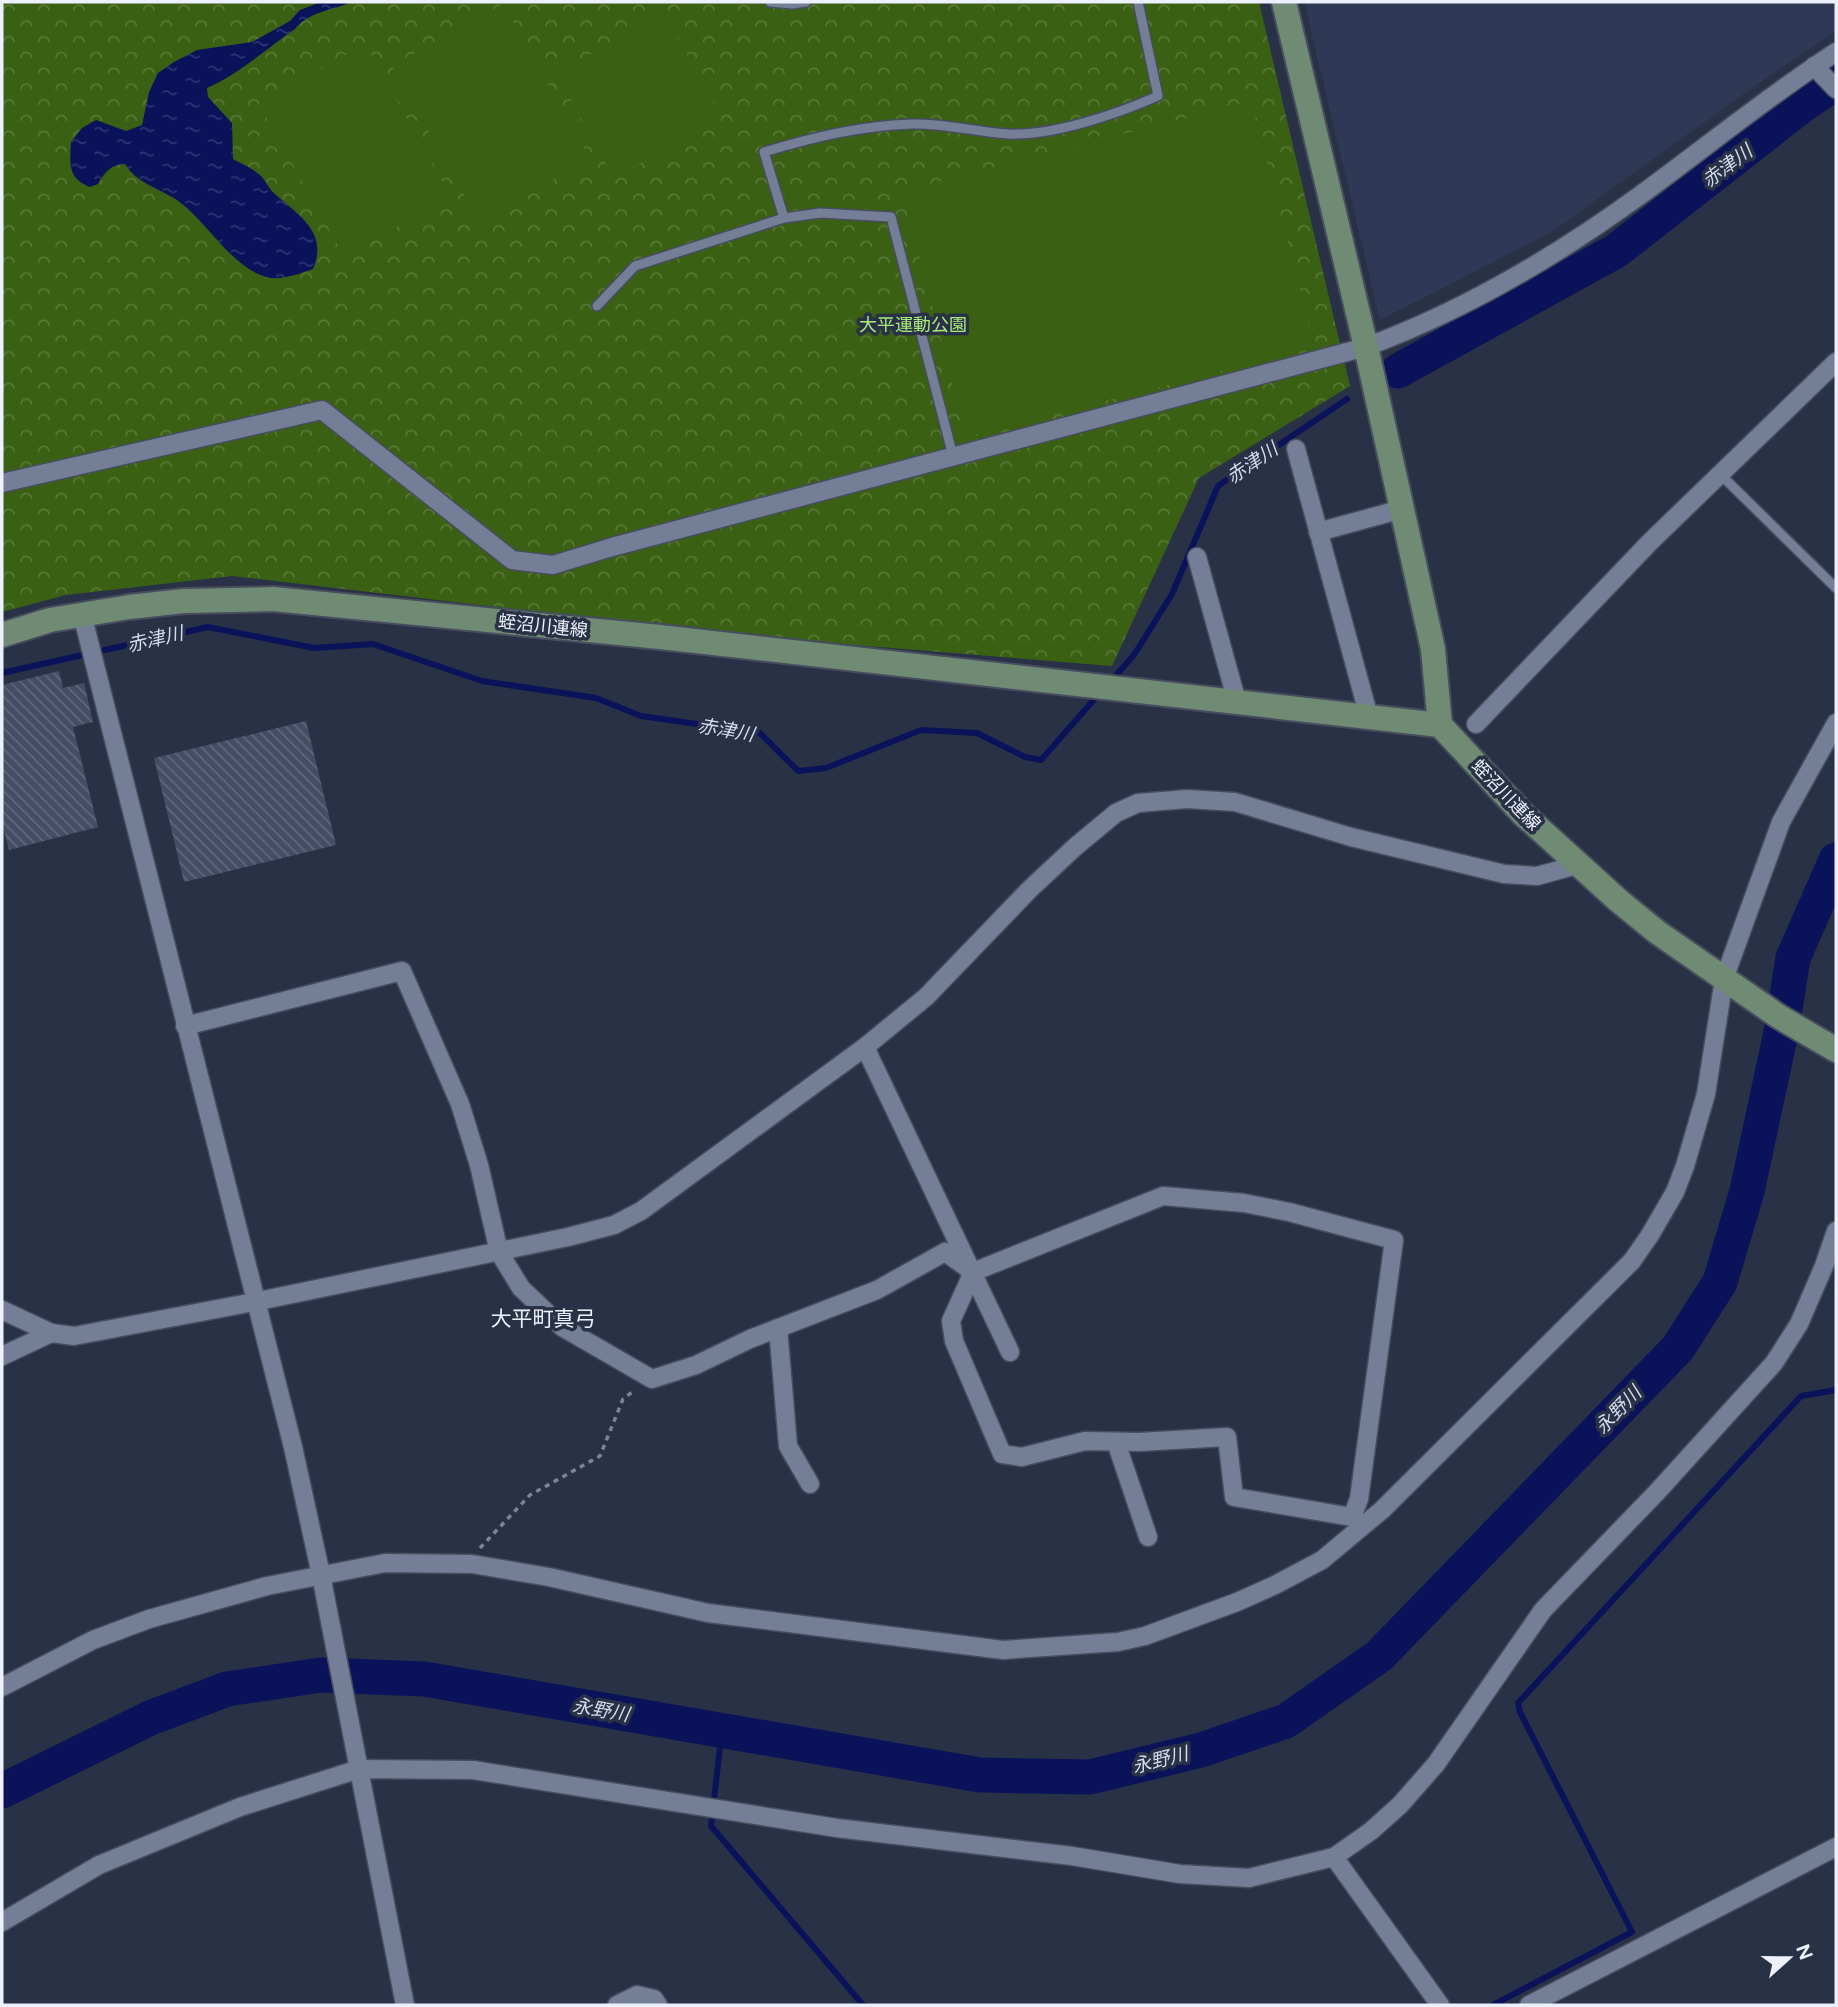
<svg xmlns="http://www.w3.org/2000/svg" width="1838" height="2007" font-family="Figtree,'Noto Sans JP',sans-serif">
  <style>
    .built { fill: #2f3955 }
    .park { fill: url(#park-crowns) }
    .garden { fill: #3a6113 }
    .water { fill: url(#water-ripples) }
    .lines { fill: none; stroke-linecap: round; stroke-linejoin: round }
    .stream { stroke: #0a125a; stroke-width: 6 }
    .river { stroke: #0a125a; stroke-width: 35 }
    .building { fill: url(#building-back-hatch) }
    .lane-casing { stroke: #474d5e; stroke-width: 12 }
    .street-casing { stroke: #474d5e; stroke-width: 21 }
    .secondary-casing { stroke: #474d5e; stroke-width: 28 }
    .path { stroke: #7d8495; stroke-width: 3.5; stroke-dasharray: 5 5; stroke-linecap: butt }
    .lane { stroke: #757e97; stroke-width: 9 }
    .street { stroke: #757e97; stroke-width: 18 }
    .secondary { stroke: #708b73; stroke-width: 24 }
    .labels { text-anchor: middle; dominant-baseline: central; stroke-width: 7; stroke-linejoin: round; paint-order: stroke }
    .park-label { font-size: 18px; fill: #a9e879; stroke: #293146 }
    .street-label { font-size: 18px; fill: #edf1fd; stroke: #293146 }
    .water-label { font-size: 19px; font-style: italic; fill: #d3dbf1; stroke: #293146 }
    .quarter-label { font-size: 21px; fill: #edf1fd; stroke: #293146 }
  </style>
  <defs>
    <pattern id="park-crowns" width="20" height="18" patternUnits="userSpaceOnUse" patternTransform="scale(1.75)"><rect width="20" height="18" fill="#3a6113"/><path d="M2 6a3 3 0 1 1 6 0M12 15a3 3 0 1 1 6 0" fill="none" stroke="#577836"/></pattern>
    <pattern id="water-ripples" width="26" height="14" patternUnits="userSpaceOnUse" patternTransform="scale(1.75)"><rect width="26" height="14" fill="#0a125a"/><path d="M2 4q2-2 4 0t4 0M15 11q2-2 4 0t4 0" fill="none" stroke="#2e3573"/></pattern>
    <pattern id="building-back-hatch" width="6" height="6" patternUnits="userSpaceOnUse" patternTransform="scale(1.75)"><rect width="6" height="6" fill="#454d64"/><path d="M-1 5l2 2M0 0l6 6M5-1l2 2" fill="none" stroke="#60677b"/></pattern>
  </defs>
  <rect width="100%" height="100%" fill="#293146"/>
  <polygon class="built" points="1304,2 1836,2 1836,31 1773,73 1550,233 1380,320"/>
  <polygon class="park" points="2,2 1259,2 1350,386 1199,478 1112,666 745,636 232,576 66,595 2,612"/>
  <g class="garden">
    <polygon points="503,4 590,159 479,221 392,66"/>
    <polygon points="664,13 722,118 614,178 556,73"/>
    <polygon points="365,44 451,197 344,256 259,104"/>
    <polygon points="1251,101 1315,347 966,437 903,191"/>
  </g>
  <path class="water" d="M 321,2 L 352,2 C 333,10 308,12 295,29 C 266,49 239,74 207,88 L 208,97 L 232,123 L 233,159 C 242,164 254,169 261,176 C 266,181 269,189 275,194 C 298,215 329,232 313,269 C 298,274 282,281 266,277 C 231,267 206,220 177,200 C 160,189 135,182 125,164 C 110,165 105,172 98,184 L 90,187 C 67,178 70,164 71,142 L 82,128 L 96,120 L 126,131 L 142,125 L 149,92 L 158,73 L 174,62 L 197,50 L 252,42 L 290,21 L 300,10 Z"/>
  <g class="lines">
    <g class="stream">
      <polyline points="2,673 208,627 314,648 373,644 482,681 596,698 641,716 760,733 798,771 826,768 921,730 977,733 1025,757 1041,760 1099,694"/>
      <polyline points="1111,681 1134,655 1172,594 1218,486 1347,399"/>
      <polyline points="722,1729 711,1826 863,2005"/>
      <polyline points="1493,2005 1632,1932 1520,1712 1518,1703 1801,1396 1836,1390"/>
    </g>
    <g class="river">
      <polyline points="1398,371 1616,251 1804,104 1836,83"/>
      <polyline points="2,1791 150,1718 227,1689 321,1675 424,1679 980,1775 1090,1777 1201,1750 1286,1721 1379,1656 1678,1348 1720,1282 1747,1191 1782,1028 1793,958 1836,860"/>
    </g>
  </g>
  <g class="building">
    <polygon points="59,671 63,688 84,683 93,722 73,727 98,827 9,850 2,823 2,685"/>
    <polygon points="306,721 336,845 184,882 154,758"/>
  </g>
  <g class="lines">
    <g class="lane-casing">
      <g id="lane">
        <polyline points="770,2 792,4 806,2"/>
        <path d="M 784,218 L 764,152 C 814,137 859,126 912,124 C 944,123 976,132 1008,134 C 1053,136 1117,114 1158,96 L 1138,2"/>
        <polyline points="597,306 635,266 784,218 820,213 891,217 953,456"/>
        <polyline points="1720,474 1836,588"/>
      </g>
    </g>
    <g class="street-casing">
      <g id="street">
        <polyline points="1814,66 1836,89"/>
        <polyline points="1296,449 1369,717"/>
        <path d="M 2,483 L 322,410 L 512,560 L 553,565 L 612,547 L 1366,347 C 1463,311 1555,257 1639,196 C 1705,148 1768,96 1836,52"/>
        <polyline points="1318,532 1402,509"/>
        <polyline points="1197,557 1237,702"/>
        <polyline points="82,614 293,1447 321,1575 405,2005"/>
        <polyline points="1476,724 1650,542 1836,362"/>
        <polyline points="185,1026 402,971 460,1104 479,1165 499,1252 521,1288 562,1327 652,1379 696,1365 750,1339 877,1290 945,1252 973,1272"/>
        <polyline points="865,1047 1010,1352"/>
        <polygon points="1163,1196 1244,1203 1289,1212 1394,1240 1359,1499 1352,1517 1234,1497 1227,1437 1139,1442 1085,1441 1022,1457 1002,1454 954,1341 951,1321 973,1272"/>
        <polyline points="2,1310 51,1333 74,1336 254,1302 568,1237 614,1225 641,1211 865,1047 926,997 1029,890 1075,847 1116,813 1138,803 1187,799 1235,802 1351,837 1504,874 1537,876 1577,865"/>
        <polyline points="778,1328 788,1446 810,1484"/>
        <polyline points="2,1356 51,1333"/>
        <polyline points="1116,1442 1148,1537"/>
        <polyline points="2,1687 93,1640 149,1619 267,1586 385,1563 472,1564 549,1577 708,1613 1003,1650 1118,1642 1145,1636 1237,1602 1275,1585 1322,1560 1382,1510 1632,1261 1650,1235 1675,1192 1685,1166 1706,1094 1724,979 1781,822 1836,723"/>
        <polyline points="1334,1857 1440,2005"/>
        <polyline points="2,1922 99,1865 240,1807 359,1769 473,1770 837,1828 1072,1856 1180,1874 1249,1878 1334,1857 1371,1831 1400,1805 1436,1764 1543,1610 1657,1492 1774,1363 1799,1324 1824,1266 1836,1231"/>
        <polyline points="617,2005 637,1995 654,1999 658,2005"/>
        <polyline points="1529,2005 1836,1847"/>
      </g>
    </g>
    <g class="secondary-casing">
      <g id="secondary">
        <polyline points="1284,2 1366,347 1433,649 1440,725"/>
        <polyline points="2,635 50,620 129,607 184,601 273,599 660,637 1440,725 1523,814 1619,901 1657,932 1778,1016 1836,1050"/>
      </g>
    </g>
    <polyline class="path" points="480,1548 530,1495 600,1456 623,1399 635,1390"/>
    <use href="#lane" class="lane"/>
    <use href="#street" class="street"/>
    <use href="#secondary" class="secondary"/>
  </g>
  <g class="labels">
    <g class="park-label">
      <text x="913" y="325">大平運動公園</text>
    </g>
    <g class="street-label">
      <text transform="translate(543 626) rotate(6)">蛭沼川連線</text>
      <text transform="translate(1506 795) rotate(46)">蛭沼川連線</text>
    </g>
    <g class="water-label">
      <text transform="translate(1727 166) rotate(-37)">赤津川</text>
      <text transform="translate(1252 463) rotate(-34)">赤津川</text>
      <text transform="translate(155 639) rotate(-13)">赤津川</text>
      <text transform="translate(726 730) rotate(10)">赤津川</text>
      <text transform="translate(1618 1410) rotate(-46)">永野川</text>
      <text transform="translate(601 1710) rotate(10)">永野川</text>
      <text transform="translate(1160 1760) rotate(-14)">永野川</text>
    </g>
    <g class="quarter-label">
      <text x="543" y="1318">大平町真弓</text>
    </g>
  </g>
  <rect width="1838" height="2007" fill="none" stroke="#edf1fd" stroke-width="7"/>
  <g transform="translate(1789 1958) rotate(69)" stroke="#293146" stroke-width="5" paint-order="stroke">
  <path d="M0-5L12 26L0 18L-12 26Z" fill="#edf1fd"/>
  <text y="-10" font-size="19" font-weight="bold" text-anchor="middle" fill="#edf1fd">N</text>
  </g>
</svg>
